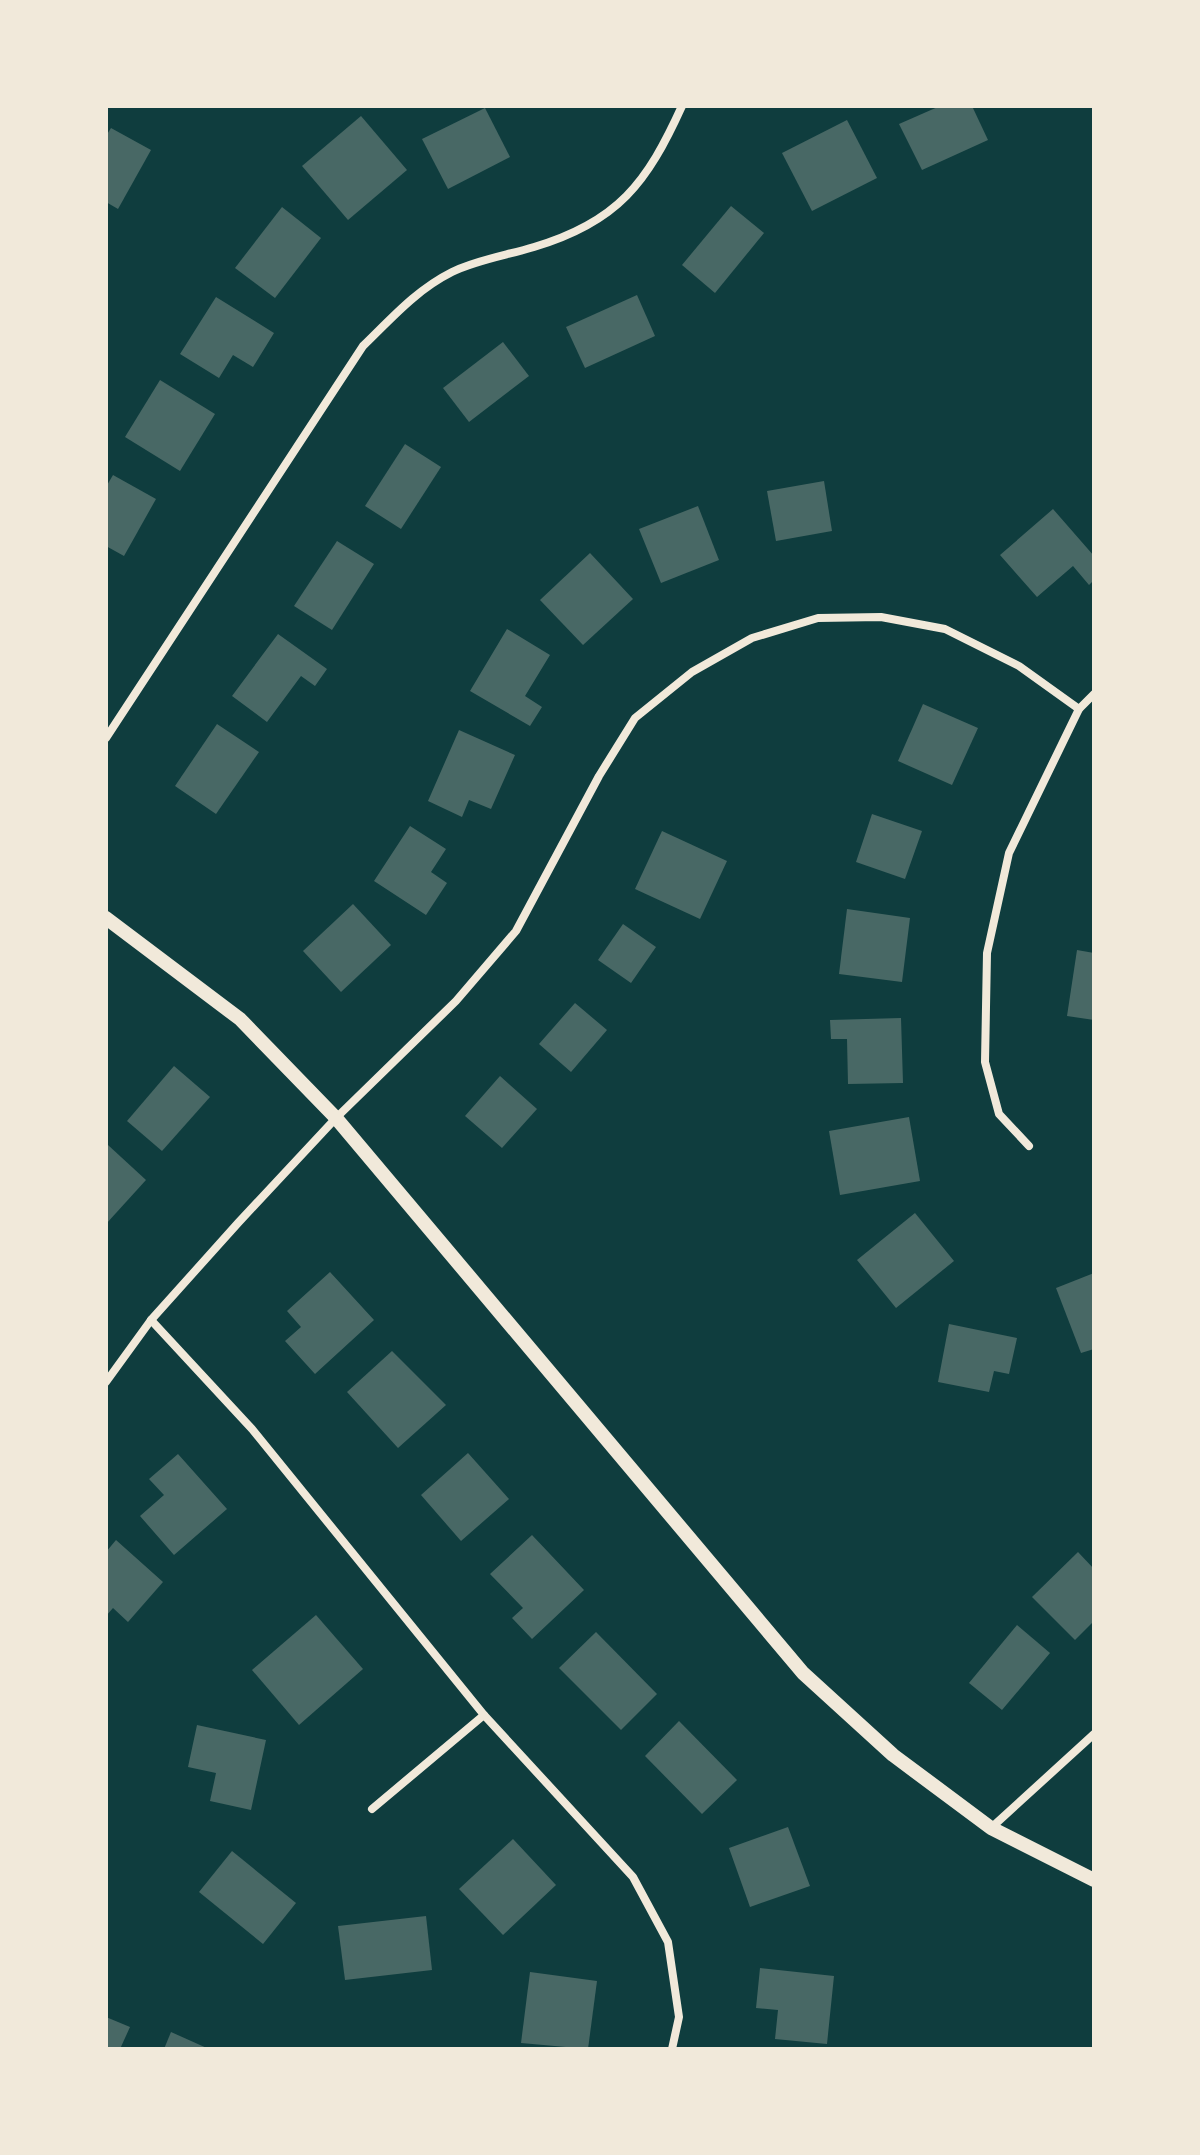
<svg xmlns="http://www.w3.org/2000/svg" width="1200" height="2155" font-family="'Alegreya Sans',sans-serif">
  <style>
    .building { fill: #486865 }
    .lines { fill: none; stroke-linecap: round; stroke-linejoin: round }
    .minor { stroke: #f1e9da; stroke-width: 8 }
    .tertiary { stroke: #f1e9da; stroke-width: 14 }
  </style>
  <rect width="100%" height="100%" fill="#0f3d3e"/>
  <g class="building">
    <polygon points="940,106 972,106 988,140 922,170 899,124"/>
    <polygon points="485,108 510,157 448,189 422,139"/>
    <polygon points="361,116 407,170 348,220 302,166"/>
    <polygon points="847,120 877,178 812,211 782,153"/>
    <polygon points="111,128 151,150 118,209 106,202 106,136"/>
    <polygon points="731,206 764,233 715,293 682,265"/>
    <polygon points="282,207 321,238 275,298 235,268"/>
    <polygon points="637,295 655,336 585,368 566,327"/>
    <polygon points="216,297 274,333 253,367 233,355 219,378 180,354"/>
    <polygon points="503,342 529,376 469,422 443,388"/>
    <polygon points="160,380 215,414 180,471 125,437"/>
    <polygon points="405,444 441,467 401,529 365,506"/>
    <polygon points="113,475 156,499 124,556 106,546 106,487"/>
    <polygon points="824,481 832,531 776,541 767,491"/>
    <polygon points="698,506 719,560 661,583 639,529"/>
    <polygon points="1053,509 1094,556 1094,580 1089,585 1073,566 1037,597 1000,555"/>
    <polygon points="337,541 374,564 332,630 294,606"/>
    <polygon points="590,553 633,599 583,645 540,600"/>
    <polygon points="507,629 550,655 525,696 542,707 530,726 470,691"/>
    <polygon points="278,634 327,669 315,686 301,676 267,722 232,696"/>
    <polygon points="923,704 978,728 952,785 898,761"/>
    <polygon points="217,724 259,752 216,814 175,786"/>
    <polygon points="459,730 515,755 491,809 469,800 462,817 428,801"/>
    <polygon points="872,814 922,831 905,879 856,862"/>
    <polygon points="410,826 446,849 431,872 447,883 426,915 374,881"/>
    <polygon points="662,831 727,861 700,919 635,889"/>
    <polygon points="353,904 391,945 341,992 303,951"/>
    <polygon points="847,909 910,918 902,982 839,974"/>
    <polygon points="623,924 656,947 631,983 598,960"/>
    <polygon points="1077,950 1094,953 1094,1020 1067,1016"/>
    <polygon points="575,1003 607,1030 571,1072 539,1044"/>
    <polygon points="901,1018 903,1083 848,1084 847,1039 831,1039 830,1020"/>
    <polygon points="174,1066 210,1097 162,1151 127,1121"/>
    <polygon points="500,1076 537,1109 502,1148 465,1116"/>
    <polygon points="909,1117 920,1181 840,1195 829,1131"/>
    <polygon points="108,1145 146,1180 106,1224 106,1146"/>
    <polygon points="915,1213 954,1261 896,1308 857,1260"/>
    <polygon points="330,1272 374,1320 315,1374 285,1341 301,1327 287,1311"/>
    <polygon points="1094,1273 1094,1349 1081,1353 1056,1288"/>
    <polygon points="949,1324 1017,1338 1009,1374 994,1371 989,1392 938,1382"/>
    <polygon points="392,1351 446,1405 398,1448 347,1392"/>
    <polygon points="468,1453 509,1499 461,1541 421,1495"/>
    <polygon points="178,1454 227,1509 174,1555 140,1516 164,1495 149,1479"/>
    <polygon points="532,1535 584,1590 532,1639 512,1618 523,1608 490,1574"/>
    <polygon points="116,1540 163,1582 128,1622 113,1608 106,1616 106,1552"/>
    <polygon points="1078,1552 1094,1569 1094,1621 1075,1640 1032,1597"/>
    <polygon points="316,1615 363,1669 299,1725 252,1670"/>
    <polygon points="1017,1625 1050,1653 1002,1710 969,1683"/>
    <polygon points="596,1632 657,1694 621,1730 559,1668"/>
    <polygon points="679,1721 737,1780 702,1814 645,1756"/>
    <polygon points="197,1725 266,1740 251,1810 210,1801 216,1773 188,1767"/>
    <polygon points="788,1827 810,1886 750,1907 729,1848"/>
    <polygon points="513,1839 556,1885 503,1935 459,1889"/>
    <polygon points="232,1851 296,1903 263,1944 199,1892"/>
    <polygon points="426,1916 432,1970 345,1980 338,1926"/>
    <polygon points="760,1968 834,1976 827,2044 775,2039 778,2010 756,2008"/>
    <polygon points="530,1972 597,1981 588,2049 521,2043"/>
    <polygon points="106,2017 130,2027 120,2049 106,2049"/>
    <polygon points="171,2032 209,2049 164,2049"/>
  </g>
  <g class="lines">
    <g class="minor">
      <path d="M 106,738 L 363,346 C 391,319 416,290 452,272 C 476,260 508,255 534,247 C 618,222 647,183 682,106"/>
      <polyline points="1029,1146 999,1114 985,1062 987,953 1009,853 1079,709 1094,694"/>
      <polyline points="151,1320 252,1429 484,1715 633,1877 668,1942 679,2017 672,2049"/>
      <polyline points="106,1382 151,1320 238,1223 336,1118 456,1001 516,931 599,776 635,718 692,672 752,638 818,618 881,617 945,629 1019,666 1079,709"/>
      <polyline points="372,1809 484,1715"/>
      <polyline points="991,1828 1094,1734"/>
    </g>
    <polyline class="tertiary" points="106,918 240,1019 336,1118 803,1673 893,1755 991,1828 1094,1880"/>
  </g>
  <rect width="1200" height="2155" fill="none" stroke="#f1e9da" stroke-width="216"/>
</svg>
